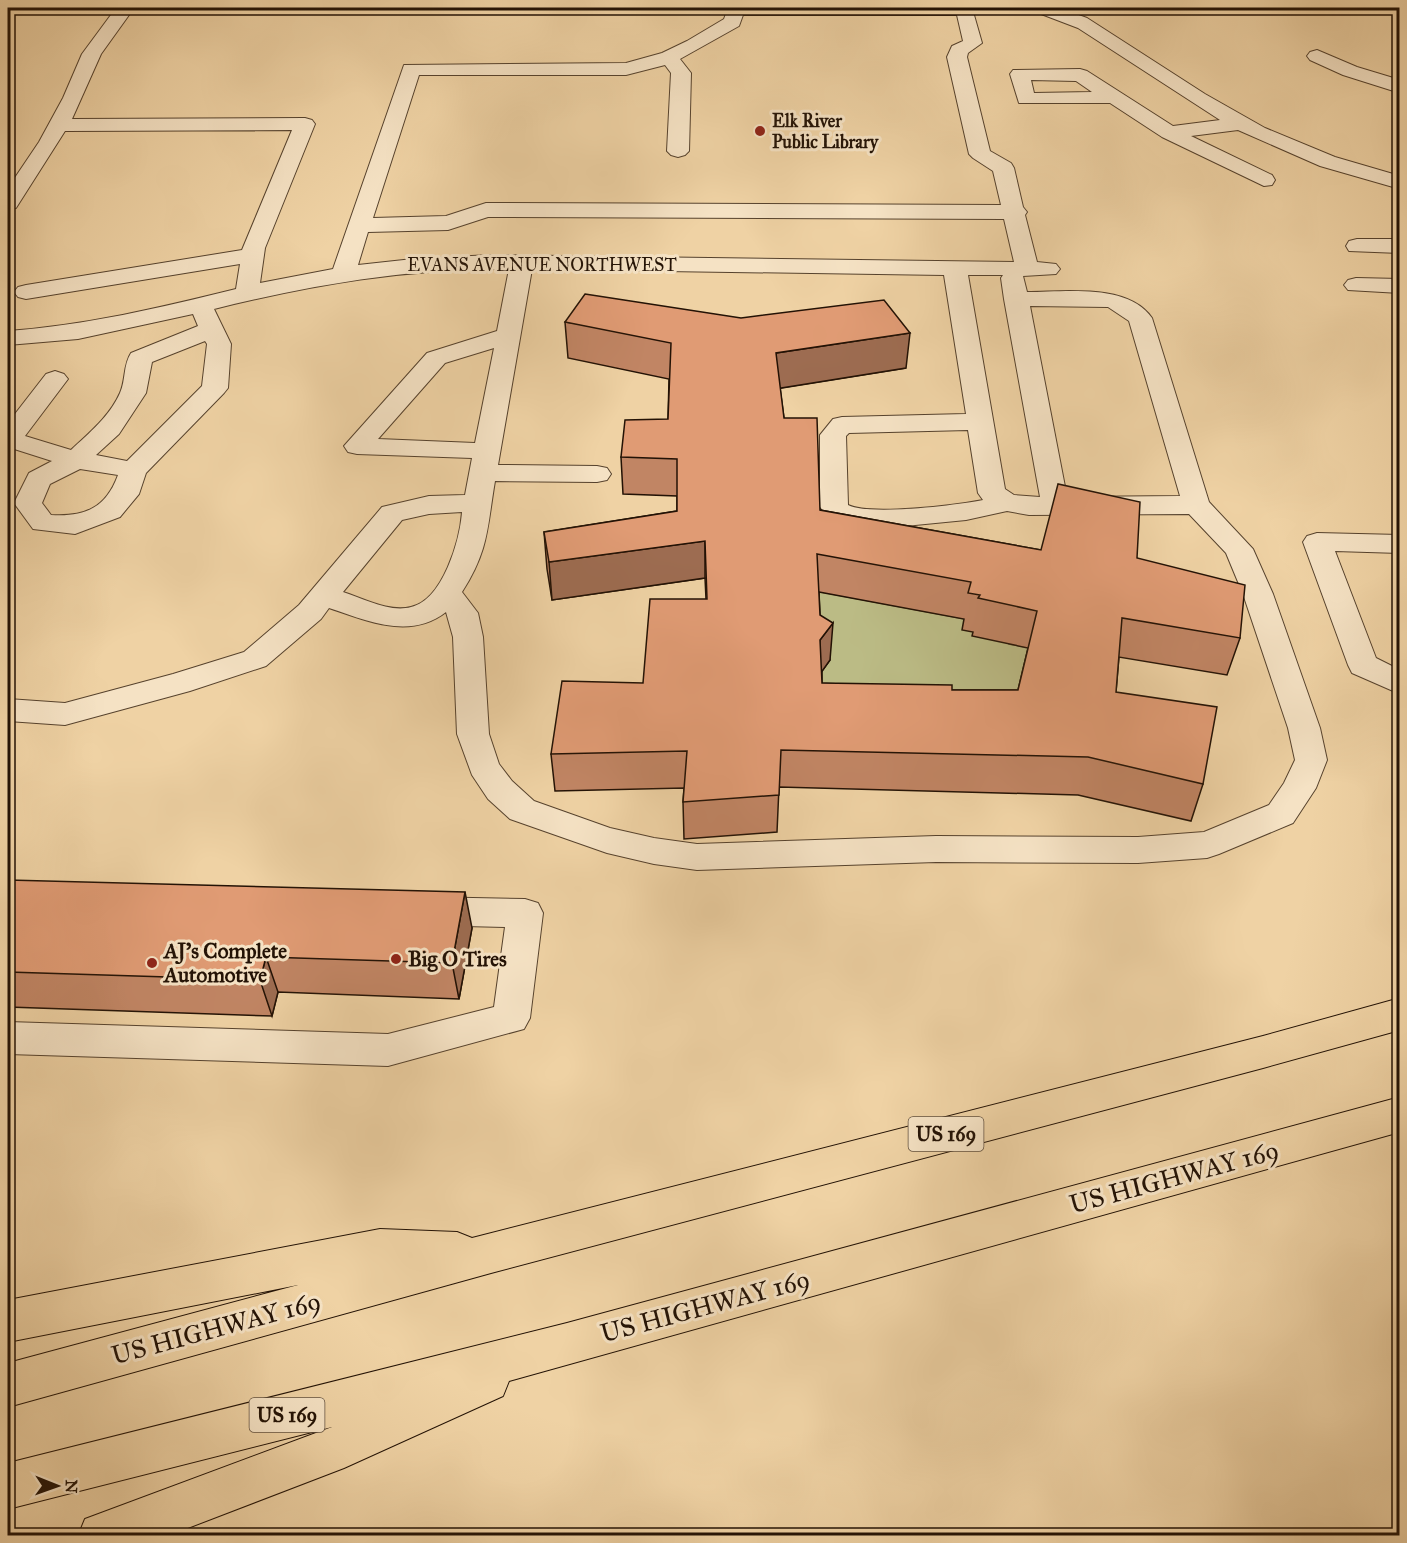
<svg xmlns="http://www.w3.org/2000/svg" width="1407" height="1543" font-family="'IM FELL Great Primer',serif">
  <style>
    .green { fill: #bbbb85; stroke: #6f6645; stroke-width: 1.5 }
    .lines { fill: none; stroke-linecap: round; stroke-linejoin: round }
    .minor-casing { stroke: #56422d; stroke-width: 2 }
    .highway-casing { stroke: #231205; stroke-width: 2 }
    .minor { fill: #f5e2c4; fill-rule: evenodd }
    .highway { fill: #efd2a4; fill-rule: evenodd }
    .wall { fill: #c18564; stroke: #231205; stroke-width: 1.5; fill-rule: evenodd }
    .shaded-wall { fill: #9d6c51; stroke: #231205; stroke-width: 1.5 }
    .building { fill: #e09b74; stroke: #231205; stroke-width: 1.5; fill-rule: evenodd }
    .poi-dot { fill: #8f2418; stroke: #f5e2c4; stroke-width: 2 }
    .labels { text-anchor: middle; dominant-baseline: central; stroke-width: 6; stroke-linejoin: round; paint-order: stroke }
    .far-poi-label { font-size: 18px; font-weight: bold; fill: #231205; stroke: #f5e2c4; text-anchor: start }
    .far-street-label { font-size: 18px; fill: #231205; stroke: #f5e2c4 }
    .shield { fill: #f5e2c4; stroke: #62503e; stroke-width: 1.5 }
    .shield-label { font-size: 20px; font-weight: bold; fill: #231205 }
    .poi-label { font-size: 21px; font-weight: bold; fill: #231205; stroke: #f5e2c4; text-anchor: start }
    .near-street-label { font-size: 26px; fill: #231205; stroke: #f5e2c4 }
  </style>
  <rect width="100%" height="100%" fill="#efd2a4"/>
  <filter id="stains"><feTurbulence type="fractalNoise" baseFrequency=".00333" numOctaves="4"/><feColorMatrix values="0 0 0 0 .2 0 0 0 0 .09 0 0 0 0 .02 0 0 0 .5 -.17"/></filter>
  <radialGradient id="worn" r=".72"><stop offset=".6" stop-color="#630" stop-opacity="0"/><stop offset="1" stop-color="#630" stop-opacity=".3"/></radialGradient>
  <polygon class="green" points="773,583 965,619 973,632 1009,640 1009,644 1031,648 1019,691 779,713"/>
  <g class="lines">
    <g class="minor-casing">
      <g id="minor">
        <path d="M 116,8 L 134,8 L 101,54 L 72,119 L 305,118 L 312,120 L 315,124 L 265,248 L 260,283 L 333,269 L 404,65 L 626,63 L 662,53 L 687,41 L 724,19 L 728,8 L 972,8 L 982,43 L 968,53 L 967,57 L 990,151 L 1011,163 L 1014,168 L 1023,207 L 1027,212 L 1025,215 L 1037,262 L 1056,264 L 1060,269 L 1056,274 L 1023,276 L 1027,292 C 1065,292 1128,283 1152,318 L 1209,502 L 1253,549 L 1273,594 L 1320,728 L 1327,760 L 1316,788 L 1293,823 L 1219,854 L 1207,858 L 1138,863 L 936,862 L 697,870 L 654,864 L 607,853 L 510,819 L 488,799 L 472,775 L 457,734 L 453,637 L 446,612 C 410,640 368,621 329,608 L 321,619 L 266,666 L 190,691 L 65,725 L 8,721 L 8,699 L 65,703 L 173,674 L 244,652 L 299,605 L 382,507 L 429,496 L 465,495 L 472,458 L 357,454 L 348,452 L 344,446 L 427,353 L 497,331 L 509,269 C 408,268 311,285 214,309 L 231,344 L 228,388 L 224,393 L 146,473 L 139,494 L 120,517 L 75,534 L 33,529 L 14,503 L 29,473 L 52,461 L 8,447 L 8,423 L 46,374 L 55,371 L 64,374 L 68,379 L 25,436 L 71,450 C 89,433 110,416 120,393 C 126,380 123,365 131,353 L 198,326 L 193,314 L 78,339 L 8,345 L 8,331 C 87,325 159,308 236,289 L 240,264 L 26,299 L 18,297 L 14,292 L 18,287 L 26,285 L 242,250 L 292,130 L 65,131 L 16,208 L 8,209 L 8,188 L 39,142 L 63,98 L 82,54 ZM 743,15 L 957,15 L 963,41 L 952,46 L 947,57 L 969,154 L 973,158 L 993,171 L 1001,205 L 486,203 L 446,216 L 373,218 L 419,75 L 626,75 L 665,65 L 671,73 L 667,151 L 671,155 L 678,157 L 685,155 L 689,151 L 691,73 L 680,59 L 739,26 ZM 488,217 L 1004,219 L 1014,262 L 491,255 L 413,259 L 358,265 L 368,232 L 448,230 ZM 532,269 L 944,275 L 966,414 L 842,417 L 833,419 L 820,435 L 820,507 L 832,521 L 842,524 L 905,526 L 966,520 L 1007,511 L 1029,515 L 1189,514 L 1226,553 L 1243,594 L 1288,728 L 1295,760 L 1284,783 L 1269,805 L 1204,832 L 1138,837 L 936,836 L 697,844 L 654,838 L 610,828 L 534,801 L 512,781 L 499,764 L 489,734 L 483,637 L 478,613 L 462,592 C 489,550 487,528 495,481 L 597,482 L 607,480 L 611,474 L 607,468 L 597,466 L 498,465 ZM 968,275 L 1003,275 L 1001,278 L 1004,299 L 1040,497 L 1014,495 L 1005,489 ZM 1030,306 L 1108,307 L 1129,321 L 1180,496 L 1067,497 ZM 205,341 L 207,344 L 202,386 L 127,461 L 96,455 L 119,434 L 146,393 L 152,362 ZM 494,348 L 475,443 L 378,439 L 445,363 ZM 968,430 L 978,493 L 983,500 C 957,505 870,516 848,505 L 846,436 L 849,433 ZM 80,469 L 118,475 C 106,508 85,517 51,515 L 42,503 L 50,484 ZM 462,512 C 460,540 443,600 411,607 C 389,613 363,598 343,592 L 402,520 L 429,514 Z"/>
        <path d="M 1033,8 L 1059,8 L 1087,18 L 1205,94 L 1265,128 L 1335,157 L 1400,176 L 1400,189 L 1320,166 L 1238,130 L 1191,136 L 1272,175 L 1275,180 L 1272,185 L 1264,186 L 1162,137 L 1110,103 L 1019,103 L 1010,74 L 1013,70 L 1080,69 L 1087,71 L 1173,126 L 1220,120 L 1078,28 L 1036,12 ZM 1031,80 L 1076,81 L 1092,92 L 1034,93 Z"/>
        <polygon points="1317,50 1357,67 1400,80 1400,93 1343,75 1310,60 1307,56 1310,52"/>
        <polygon points="1357,239 1400,239 1400,253 1349,251 1346,246 1349,241"/>
        <polygon points="1356,278 1400,279 1400,293 1348,290 1344,285 1348,280"/>
        <polygon points="1317,533 1400,535 1400,553 1335,551 1376,658 1400,670 1400,694 1352,673 1348,665 1303,542 1307,536"/>
        <polygon points="423,897 525,899 538,903 543,913 530,1018 524,1029 388,1066 8,1054 8,1022 388,1034 494,1007 505,927 423,925 410,921 405,911 410,901"/>
      </g>
    </g>
    <g class="highway-casing">
      <g id="highway">
        <polygon points="1400,998 1400,1030 1263,1068 491,1273 8,1407 8,1363 298,1285 8,1342 8,1300 380,1229 457,1232 472,1238 1263,1036"/>
        <polygon points="1400,1097 1400,1132 509,1381 503,1396 344,1468 167,1536 78,1536 85,1519 332,1427 8,1509 8,1463 567,1323"/>
      </g>
    </g>
    <use href="#minor" class="minor"/>
    <use href="#highway" class="highway"/>
  </g>
  <g class="wall">
    <path d="M 565,322 L 906,368 L 780,388 L 784,418 L 820,510 L 1041,550 L 1137,558 L 1240,638 L 1227,675 L 1119,657 L 1116,692 L 1203,784 L 1191,821 L 1078,795 L 779,787 L 777,832 L 684,839 L 683,802 L 684,788 L 555,791 L 551,754 L 643,683 L 706,599 L 705,578 L 552,600 L 547,569 L 544,532 L 677,511 L 677,496 L 623,494 L 621,457 L 668,419 L 669,379 L 568,358 ZM 819,592 L 964,619 L 962,630 L 973,632 L 972,636 L 1028,648 L 1018,690 L 952,690 L 822,683 L 822,671 L 830,660 L 820,615 Z"/>
    <polygon points="8,880 472,928 459,999 278,992 272,1016 8,1007"/>
  </g>
  <g class="shaded-wall">
    <polygon points="910,333 906,368 775,389 776,353"/>
    <polygon points="705,541 705,578 552,600 549,562"/>
    <polygon points="833,623 830,660 818,677 820,640"/>
    <polygon points="465,892 472,928 459,999 452,963"/>
    <polygon points="266,957 278,992 272,1016 260,980"/>
  </g>
  <g class="building">
    <path d="M 585,294 L 741,318 L 884,300 L 910,333 L 776,353 L 784,418 L 817,418 L 820,510 L 1041,550 L 1058,484 L 1140,502 L 1137,558 L 1245,585 L 1240,638 L 1122,618 L 1116,692 L 1217,707 L 1203,784 L 1088,757 L 781,750 L 779,795 L 683,802 L 687,751 L 551,754 L 562,681 L 643,683 L 650,599 L 707,599 L 705,541 L 549,562 L 544,532 L 677,511 L 677,459 L 621,457 L 625,420 L 668,419 L 671,343 L 565,322 ZM 817,554 L 971,582 L 968,593 L 980,595 L 978,598 L 1037,611 L 1018,690 L 952,690 L 952,685 L 822,683 L 820,640 L 833,623 L 820,615 Z"/>
    <polygon points="8,880 465,892 452,963 266,957 260,980 8,972"/>
  </g>
  <g class="poi-dot">
    <circle cx="760" cy="131" r="6"/>
    <circle cx="396" cy="959" r="6"/>
    <circle cx="152" cy="963" r="6"/>
  </g>
  <g class="labels">
    <g class="far-poi-label">
      <text x="772" y="121">Elk River<tspan x="772" dy="21">Public Library</tspan></text>
    </g>
    <g class="far-street-label">
      <text x="542" y="265">EVANS AVENUE NORTHWEST</text>
    </g>
    <g class="shield">
      <rect x="908.5" y="1117" width="75" height="34" rx="4.5"/>
      <rect x="249.5" y="1398" width="75" height="34" rx="4.5"/>
    </g>
    <g class="shield-label">
      <text x="946" y="1134">US 169</text>
      <text x="287" y="1415">US 169</text>
    </g>
    <g class="poi-label">
      <text x="164" y="951">AJ's Complete<tspan x="164" dy="24">Automotive</tspan></text>
      <text x="408" y="959">Big O Tires</text>
    </g>
    <g class="near-street-label">
      <text transform="translate(1174 1177) rotate(-15)">US HIGHWAY 169</text>
      <text transform="translate(705 1306) rotate(-15)">US HIGHWAY 169</text>
      <text transform="translate(216 1328) rotate(-15)">US HIGHWAY 169</text>
    </g>
  </g>
  <rect width="1407" height="1543" fill="none" stroke="#efd2a4" stroke-width="30"/>
  <rect x="9" y="9" width="1389" height="1525" fill="none" stroke="#231205" stroke-width="3"/>
  <rect x="15" y="15" width="1377" height="1513" fill="none" stroke="#231205" stroke-width="1.5"/>
  <g transform="translate(57 1486) rotate(91)" stroke="#f5e2c4" stroke-width="4.5" paint-order="stroke">
  <path d="M0-4.5L10 22L0 15L-10 22Z" fill="#231205"/>
  <text y="-9" font-size="16" font-weight="bold" text-anchor="middle" fill="#231205">N</text>
  </g>
  <rect width="100%" height="100%" filter="url(#stains)"/>
  <rect width="100%" height="100%" fill="url(#worn)"/>
</svg>
